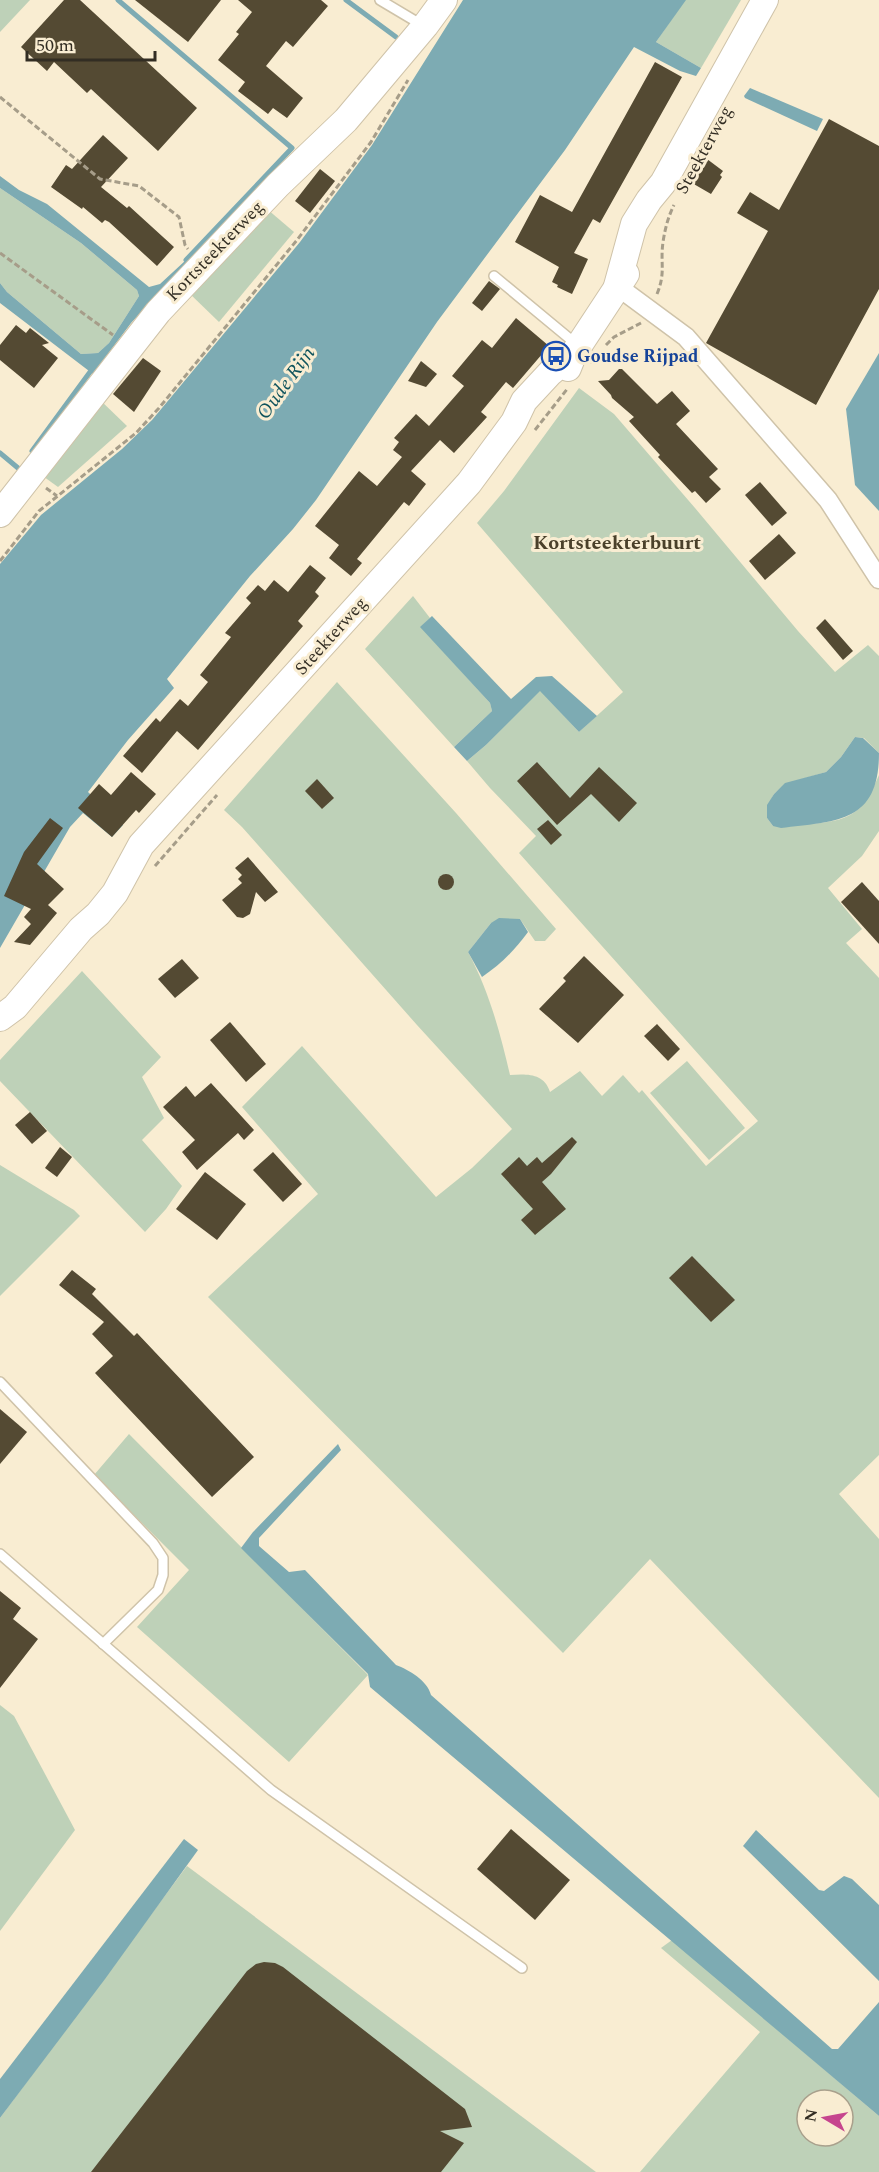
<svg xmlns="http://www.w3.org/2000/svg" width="879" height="2172" font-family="Spectral,serif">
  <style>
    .green { fill: #bed1b8; fill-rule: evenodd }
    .water { fill: #7dabb3 }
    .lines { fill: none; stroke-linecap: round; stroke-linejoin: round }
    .stream { stroke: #7dabb3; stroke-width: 5 }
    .building { fill: #544a33 }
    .lane-casing { stroke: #cfc3a9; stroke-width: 12 }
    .street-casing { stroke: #cfc3a9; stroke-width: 21 }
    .secondary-casing { stroke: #cfc3a9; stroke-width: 28 }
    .path { stroke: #a69d89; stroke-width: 3; stroke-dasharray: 6 3; stroke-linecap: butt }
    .lane { stroke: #fff; stroke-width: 9 }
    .street { stroke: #fff; stroke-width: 18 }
    .secondary { stroke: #fff; stroke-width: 26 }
    .labels { text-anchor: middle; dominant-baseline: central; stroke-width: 6; stroke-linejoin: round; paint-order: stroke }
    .street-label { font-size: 18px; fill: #322d23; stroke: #f9edd2 }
    .transit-label { font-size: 18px; font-weight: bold; fill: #164399; stroke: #f9edd2; text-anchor: start }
    .water-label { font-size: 20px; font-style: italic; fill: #0e535c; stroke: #f9edd2 }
    .neighbourhood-label { font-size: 20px; font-weight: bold; fill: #4a402a; stroke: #f9edd2 }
  </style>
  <rect width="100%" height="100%" fill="#f9edd2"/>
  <g class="green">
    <polygon points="0,0 30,0 0,32"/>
    <polygon points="685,0 741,0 701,68 656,42"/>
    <polygon points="0,188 81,243 137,290 139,296 109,343 98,353 81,354 7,292 0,283"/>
    <polygon points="267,209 294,232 219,322 188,292"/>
    <path d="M 579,388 L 614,414 L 695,508 L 798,631 L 835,672 L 868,645 L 879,656 L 879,753 L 864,738 L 855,737 L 841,757 L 826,772 L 785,784 L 774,794 L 768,805 L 767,818 L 773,826 C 796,824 839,826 856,811 C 868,802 873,788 879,775 L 879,831 L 862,856 L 828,888 L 862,929 L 846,943 L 879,978 L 879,1455 L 839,1494 L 879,1539 L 879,1798 L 650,1559 L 563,1653 L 208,1297 L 318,1194 L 242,1107 L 302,1046 L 436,1197 L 472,1168 L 512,1129 L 417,1025 L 242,827 L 224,810 L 337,682 L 456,813 L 556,929 L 545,941 L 535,941 L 520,919 L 491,923 L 468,952 C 489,991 500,1032 510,1075 C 527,1074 544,1073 550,1092 L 580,1071 L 602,1096 L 623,1075 L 639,1093 L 642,1090 L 706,1166 L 758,1121 L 519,853 L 536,836 L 490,788 L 467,761 L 486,745 L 540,690 L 579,732 L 623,692 L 477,523 L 504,491 Z"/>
    <polygon points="99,399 127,426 58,487 40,474"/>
    <polygon points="413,596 430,618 421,627 490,703 492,711 454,747 365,649"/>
    <polygon points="82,971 161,1057 142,1077 164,1118 142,1140 182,1186 166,1209 145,1232 0,1081 0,1060"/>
    <polygon points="687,1061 745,1128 709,1160 650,1093"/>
    <polygon points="0,1165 74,1210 80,1216 0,1296"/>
    <polygon points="129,1434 368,1675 289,1762 137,1627 189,1570 94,1475"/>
    <polygon points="0,1705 14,1716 75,1830 0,1931"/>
    <polygon points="187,1866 596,2172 0,2172 0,2118"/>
    <path d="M 672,1940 L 879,2116 L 879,2172 L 640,2172 L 760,2032 L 661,1948 ZM 807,2100 L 843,2100 L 843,2136 L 807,2136 Z"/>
  </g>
  <g class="water">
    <polygon points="463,0 686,0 656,42 701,68 696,76 680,71 634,47 565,150 437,322 316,500 293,529 250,576 167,679 174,688 128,740 88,792 123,825 112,837 83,813 70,827 0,948 0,564 41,515 122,449 152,420 300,242 372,145"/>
    <polygon points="750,88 823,119 817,131 745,98 744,96"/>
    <polygon points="0,176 19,190 47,204 149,287 160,284 186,260 188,262 131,323 93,374 0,303 0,283 7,292 81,354 98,353 109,343 139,296 137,290 81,243 0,188"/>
    <polygon points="879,353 879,511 855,485 846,409"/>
    <polygon points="432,616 511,699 536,677 552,676 597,716 579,732 540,691 486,745 467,761 454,747 492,711 490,703 420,627"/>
    <path d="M 855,737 L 863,738 L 879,753 C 879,823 837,821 781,828 L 773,826 L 767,818 L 767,805 L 774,794 L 785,783 L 826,772 L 841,757 Z"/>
    <path d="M 499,918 L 520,919 L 528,932 C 515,950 500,965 482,977 L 468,952 L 491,923 Z"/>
    <path d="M 338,1444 L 341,1450 L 259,1538 L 259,1546 L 289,1572 L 305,1570 L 396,1665 C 409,1670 427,1680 431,1695 L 832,2049 L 838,2049 L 879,2002 L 879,2116 L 370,1687 L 368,1674 L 241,1548 L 253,1532 Z"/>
    <polygon points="756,1830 819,1890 824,1891 844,1876 852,1879 879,1905 879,1981 743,1846"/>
    <polygon points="184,1839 198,1850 105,1979 0,2118 0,2079"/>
  </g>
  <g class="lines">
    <g class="stream">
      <polyline points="118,0 292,148 186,260"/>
      <polyline points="346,0 396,37"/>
      <polyline points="32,451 90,372"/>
      <polyline points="0,453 18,468"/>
    </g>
  </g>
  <g class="building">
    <polygon points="64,0 80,0 197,108 158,151 91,89 87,93 54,62 47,71 21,47"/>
    <polygon points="135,0 221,0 188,42"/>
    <polygon points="238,0 321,0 328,6 293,47 286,41 266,66 303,98 287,118 273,108 268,114 238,91 245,82 218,60 239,34 236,32 252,12"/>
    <polygon points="655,62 682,77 600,223 593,219 574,253 588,259 572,294 557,287 558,285 552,282 559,267 515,242 540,195 572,212"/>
    <polygon points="829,119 879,146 879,289 816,405 706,343 768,231 737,213 750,192 779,210"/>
    <polygon points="103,135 128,158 101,187 127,208 129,206 174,247 157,266 109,222 105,220 102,223 83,207 82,209 51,187 66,165 72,169"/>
    <polygon points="707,159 723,171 720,175 722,177 711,194 692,183"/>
    <polygon points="320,169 335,181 310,213 295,201"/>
    <polygon points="489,281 500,289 482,311 472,303"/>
    <polygon points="516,318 549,346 513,388 506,382 481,412 487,417 454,453 440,440 411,471 426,484 409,506 404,502 357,559 362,563 351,576 329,558 339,545 315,526 359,471 377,486 402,457 393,450 399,442 394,438 416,414 429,426 464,386 452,376 482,340 492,348"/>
    <polygon points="16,325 26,333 30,328 49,343 42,345 58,358 34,388 0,360 0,345"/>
    <polygon points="143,358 161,371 134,412 113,394"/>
    <polygon points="421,361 437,374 426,387 408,381"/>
    <polygon points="619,369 622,369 657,404 672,391 690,411 676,424 718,469 709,477 721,489 706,503 695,491 692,493 658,457 660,455 629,421 634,417 612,398 611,395 598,381 609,380"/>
    <polygon points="760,482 787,513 772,526 745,495"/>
    <polygon points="779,534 796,553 765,580 749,561"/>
    <polygon points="310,565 326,578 315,592 319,596 298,621 303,626 198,750 177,731 142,773 123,756 156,718 160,722 180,699 188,706 208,682 200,675 231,637 225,633 251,603 246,598 258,585 265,591 274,580 288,592"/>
    <polygon points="825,619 853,651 843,660 816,628"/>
    <polygon points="537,762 570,798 599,767 637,803 619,822 591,794 557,825 517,781"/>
    <polygon points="131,772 156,794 139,813 136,810 112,837 78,808 99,784 111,795"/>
    <polygon points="317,779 334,798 322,809 305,791"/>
    <polygon points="50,818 63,828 37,864 64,889 48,905 57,913 30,945 14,942 31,924 24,917 31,909 4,896 24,852"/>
    <polygon points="548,820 562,835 551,845 537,829"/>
    <polygon points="248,857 278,892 265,902 256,892 250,914 243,918 237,917 222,900 242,883 238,879 242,875 235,868"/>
    <circle cx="446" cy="882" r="8"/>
    <polygon points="862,882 879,901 879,944 841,902"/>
    <polygon points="584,956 624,995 578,1043 539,1009 566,981 563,978"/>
    <polygon points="182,959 199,978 175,998 158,979"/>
    <polygon points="230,1022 266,1064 246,1082 210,1040"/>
    <polygon points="657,1024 680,1049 668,1061 644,1036"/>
    <polygon points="211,1083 254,1130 244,1140 238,1133 197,1170 182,1152 195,1140 163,1107 186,1086 195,1097"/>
    <polygon points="30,1112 47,1131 32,1144 15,1125"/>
    <polygon points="572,1137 577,1142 551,1174 542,1182 566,1209 535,1235 521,1220 533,1209 501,1174 519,1157 527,1166 537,1157 542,1163"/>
    <polygon points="60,1147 72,1157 57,1177 45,1168"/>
    <polygon points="273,1152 302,1184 283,1202 253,1170"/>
    <polygon points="205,1172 246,1204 217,1240 176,1209"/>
    <polygon points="692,1256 735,1300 711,1322 669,1278"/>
    <polygon points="72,1270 96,1289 92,1294 134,1336 137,1333 254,1457 212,1497 95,1373 113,1356 92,1334 104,1322 59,1285"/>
    <polygon points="0,1409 27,1432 0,1464"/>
    <polygon points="0,1591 21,1608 13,1619 38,1639 0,1688"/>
    <polygon points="511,1829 570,1880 535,1920 477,1869"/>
    <polygon points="264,1962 275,1963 283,1967 465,2109 472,2127 440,2131 464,2143 441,2172 91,2172 247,1971 256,1964"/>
  </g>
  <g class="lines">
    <g class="lane-casing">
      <g id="lane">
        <polyline points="380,0 422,25"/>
        <polyline points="494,276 593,358"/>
        <polyline points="0,1382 153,1543 163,1558 163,1575 158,1590 103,1644"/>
        <polyline points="0,1554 271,1790 522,1968"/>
      </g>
    </g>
    <g class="street-casing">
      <polyline id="street" points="617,286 686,337 828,500 879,579"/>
    </g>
    <g class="secondary-casing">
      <g id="secondary">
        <polyline points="617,286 634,224 649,200 663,183 765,0"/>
        <polyline points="568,368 574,353 626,274"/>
        <polyline points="0,514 158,312 278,185 346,120 425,26 444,0"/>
        <polyline points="0,1018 15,1007 81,929 98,914 115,893 141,845 469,483 514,422 524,401 550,373 574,353"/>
      </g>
    </g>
    <g class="path">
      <polyline points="0,97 100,179 139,186 179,217 185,245 188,249"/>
      <polyline points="0,253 113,335"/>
      <path d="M 657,294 C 666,272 660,264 663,242 C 665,229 668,217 674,205"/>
      <polyline points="606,345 614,337 641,323"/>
      <polyline points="535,430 568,388"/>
      <polyline points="46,488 57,496"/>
      <polyline points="0,561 39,511 136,433 159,408 297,240 371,142 408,80"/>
      <polyline points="155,866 217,795"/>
    </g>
    <use href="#lane" class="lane"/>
    <use href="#street" class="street"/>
    <use href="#secondary" class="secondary"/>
  </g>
  <defs>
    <g id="bus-ring" transform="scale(1.5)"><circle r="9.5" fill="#f9edd2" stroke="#1a4fb4" stroke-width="1.5"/><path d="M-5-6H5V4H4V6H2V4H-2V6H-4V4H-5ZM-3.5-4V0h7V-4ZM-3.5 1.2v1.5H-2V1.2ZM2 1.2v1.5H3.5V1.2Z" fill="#1a4fb4"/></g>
  </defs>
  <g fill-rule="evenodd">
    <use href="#bus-ring" x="556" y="356"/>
  </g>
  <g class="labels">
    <g class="street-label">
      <text transform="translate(704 150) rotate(-61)">Steekterweg</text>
      <text transform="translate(215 251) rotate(-46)">Kortsteekterweg</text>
      <text transform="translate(331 636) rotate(-48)">Steekterweg</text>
    </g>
    <g class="transit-label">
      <text x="577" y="356">Goudse Rijpad</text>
    </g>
    <g class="water-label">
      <text transform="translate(286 383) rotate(-54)">Oude Rijn</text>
    </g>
    <g class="neighbourhood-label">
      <text x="617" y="543">Kortsteekterbuurt</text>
    </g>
  </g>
  <g transform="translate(825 2118) rotate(280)"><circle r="28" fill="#f9edd2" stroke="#a9a08c" stroke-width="1.5"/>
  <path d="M0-4.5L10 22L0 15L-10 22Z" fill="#c6458e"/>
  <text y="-9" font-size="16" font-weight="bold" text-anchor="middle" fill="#322d23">N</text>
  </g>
  <path d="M27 51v9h128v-9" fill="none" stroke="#322d23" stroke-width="3"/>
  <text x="36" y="51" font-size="18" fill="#322d23" stroke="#f9edd2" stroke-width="4.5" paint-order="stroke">50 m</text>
</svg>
